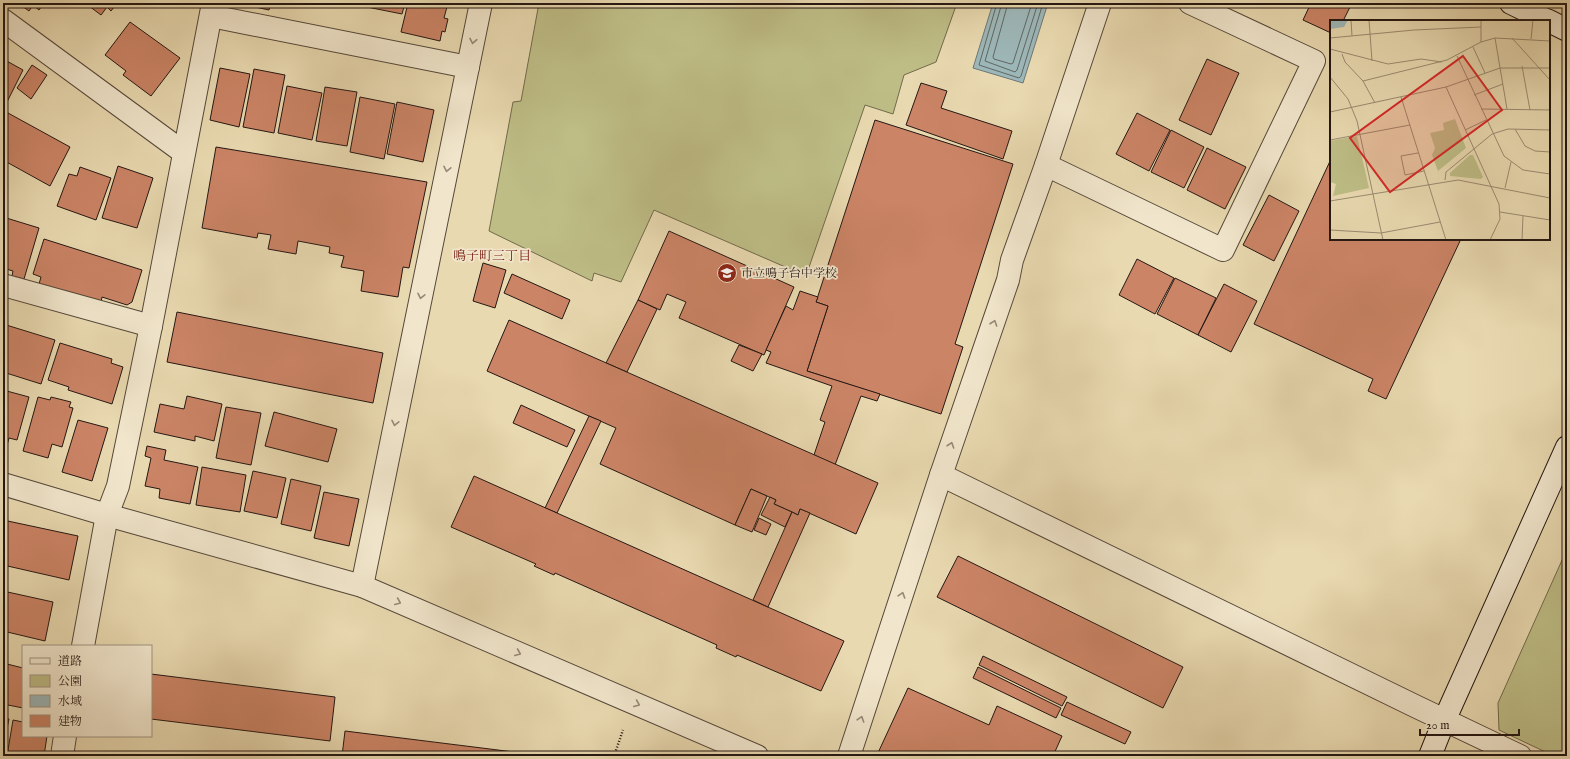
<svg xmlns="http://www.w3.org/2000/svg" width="1570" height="759" font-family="'IM FELL English','Noto Serif JP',serif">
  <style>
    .green { fill: #bebd86; stroke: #716a4c }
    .water { fill: #9db7b8; stroke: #6d7776 }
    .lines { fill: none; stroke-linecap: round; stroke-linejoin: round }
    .shore { stroke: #606765; stroke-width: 1 }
    .building { fill: #cb8466; stroke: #241712 }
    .street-casing { stroke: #55483a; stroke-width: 24 }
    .secondary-casing { stroke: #241712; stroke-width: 24 }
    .path { stroke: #241712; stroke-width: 2.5; stroke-dasharray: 1 2; stroke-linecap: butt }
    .street { stroke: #f1e6cc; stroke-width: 22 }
    .secondary { stroke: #f1e6cc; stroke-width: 22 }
    .oneway { stroke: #958978 }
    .labels { text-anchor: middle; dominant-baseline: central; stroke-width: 3.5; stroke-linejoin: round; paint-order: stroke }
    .poi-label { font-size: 12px; fill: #241712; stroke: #f1e6cc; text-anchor: start }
    .neighbourhood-label { font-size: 13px; fill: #7a1f14; stroke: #f1e6cc }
    .inset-road { fill: none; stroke: #9a8b71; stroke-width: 1 }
    .view { fill: #d62828; fill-opacity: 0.15; stroke: #d62828; stroke-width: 2 }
    .inset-edge { fill: none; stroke: #241712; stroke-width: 2 }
  </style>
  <rect width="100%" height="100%" fill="#e9d9b0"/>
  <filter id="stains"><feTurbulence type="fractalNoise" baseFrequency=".005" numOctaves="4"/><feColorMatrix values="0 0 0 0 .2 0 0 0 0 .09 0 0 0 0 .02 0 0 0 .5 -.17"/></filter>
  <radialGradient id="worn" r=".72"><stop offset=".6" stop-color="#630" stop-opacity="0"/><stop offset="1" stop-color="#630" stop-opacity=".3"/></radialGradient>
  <g class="green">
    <polygon points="539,3 957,3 936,62 904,75 893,114 865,105 806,276 654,210 621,282 594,273 592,281 489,231 513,102 521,101"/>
    <polygon points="1567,549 1567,756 1554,756 1499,730 1498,703"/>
  </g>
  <polygon class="water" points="993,3 1048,3 1023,83 973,68"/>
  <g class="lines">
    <g class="shore">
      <polyline points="997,3 979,65 1019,78 1021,76 1043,3"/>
      <polyline points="1002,3 985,61 1015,72 1017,70 1038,3"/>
      <polyline points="1008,3 993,57 994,59 1011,64 1013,63 1032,3"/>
    </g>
  </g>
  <g class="building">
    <polygon points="18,3 44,3 39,10 33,5 29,11"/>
    <polygon points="85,3 117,3 111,11 107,7 101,15"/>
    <polygon points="237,3 271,3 269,10"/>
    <polygon points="318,3 337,3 336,7"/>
    <polygon points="363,3 405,3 402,14 362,6"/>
    <polygon points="408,3 448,3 444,18 448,19 445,32 442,31 440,41 401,32"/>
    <polygon points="1311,3 1352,3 1343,21 1331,21 1331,33 1303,20"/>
    <polygon points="130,22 180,58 151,96 123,75 126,71 105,55"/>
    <polygon points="3,59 23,70 3,110"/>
    <polygon points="1207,59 1239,73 1211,135 1179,120"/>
    <polygon points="32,65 47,75 31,99 17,88"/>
    <polygon points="220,68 250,74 239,127 210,120"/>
    <polygon points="254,69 285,75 274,133 243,127"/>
    <polygon points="921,83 947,91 941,108 1012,131 1003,159 906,125"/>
    <polygon points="287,86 322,93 312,140 278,133"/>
    <polygon points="325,87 357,92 347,146 316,141"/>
    <polygon points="360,97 395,104 384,159 350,152"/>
    <polygon points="397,102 434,110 423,162 387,154"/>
    <polygon points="8,113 70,147 50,186 3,160 3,122"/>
    <polygon points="1137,113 1170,130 1149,171 1116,154"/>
    <polygon points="875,120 1013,164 955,344 963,347 941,414 807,371 828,306 816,302"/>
    <polygon points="1171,130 1204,147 1184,188 1151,172"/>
    <polygon points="216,147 427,182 409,268 403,267 398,297 361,291 364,271 341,267 344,256 329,253 330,247 298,241 296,254 268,249 271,235 258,233 257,238 202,228"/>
    <polygon points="1207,148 1246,167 1225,209 1187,190"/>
    <polygon points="1331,159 1331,239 1456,239 1460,241 1386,399 1368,391 1373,379 1254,324"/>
    <polygon points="118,166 153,178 137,228 102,218"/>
    <polygon points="80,167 111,178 96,220 57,206 69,174 77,176"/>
    <polygon points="1269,195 1299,211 1274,261 1243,245"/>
    <polygon points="3,217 39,228 24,279 12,276 13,271 3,268"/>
    <polygon points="669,231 794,287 764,355 679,318 686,302 667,294 660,310 638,300"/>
    <polygon points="44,239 142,270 132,302 127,305 102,297 101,302 39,284 41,277 33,274"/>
    <polygon points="1137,259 1174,278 1155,314 1119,295"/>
    <polygon points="483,263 506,270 495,308 473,301"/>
    <polygon points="512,274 570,300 562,319 504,293"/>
    <polygon points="1175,278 1216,298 1198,335 1157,314"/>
    <polygon points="1224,284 1257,301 1231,352 1198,335"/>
    <polygon points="800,291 818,297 816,302 828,306 807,371 880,394 877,401 861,396 835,465 814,455 825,422 820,420 832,386 766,363 771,352 766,350 786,306 793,310"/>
    <polygon points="638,300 657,309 627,372 606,363"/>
    <polygon points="177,312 383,353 373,403 167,362"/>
    <polygon points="509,320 878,483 856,534 800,509 798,515 792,512 774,504 776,500 751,489 735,525 600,464 616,428 487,371"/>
    <polygon points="3,324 55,340 41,384 3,372"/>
    <polygon points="60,343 112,359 111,363 123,367 112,404 68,390 69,387 48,380"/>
    <polygon points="739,345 762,354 753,371 731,361"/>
    <polygon points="3,390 29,397 17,440 9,438 6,449 3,449"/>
    <polygon points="187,396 222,404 214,441 195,436 195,441 154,432 160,404 184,409"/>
    <polygon points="38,397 50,400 51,397 71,402 69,407 73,408 62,447 52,444 48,458 23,451"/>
    <polygon points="521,405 575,430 567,447 513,423"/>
    <polygon points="226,407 261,413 251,465 216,458"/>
    <polygon points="274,412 337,429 328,462 265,446"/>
    <polygon points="589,416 601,421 557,513 545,508"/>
    <polygon points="78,420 108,428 92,481 62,472"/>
    <polygon points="147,446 166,450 164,460 198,467 190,504 159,498 160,489 145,486 151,458 145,456"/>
    <polygon points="202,467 246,475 240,512 196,505"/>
    <polygon points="253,471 286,478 277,518 244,511"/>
    <polygon points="474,476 844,641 821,691 737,655 736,657 716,648 717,645 555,573 554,575 534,566 536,564 451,527"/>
    <polygon points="291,479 321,486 311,531 281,524"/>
    <polygon points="751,489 767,496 752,532 735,525"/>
    <polygon points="324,492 359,499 349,546 314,538"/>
    <polygon points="770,497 776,500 774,504 792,512 785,527 761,515"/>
    <polygon points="800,509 810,513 768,607 753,600 792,512 798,515"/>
    <polygon points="759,518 771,524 766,535 754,530"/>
    <polygon points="3,520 78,536 69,580 3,565"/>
    <polygon points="958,556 1183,667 1163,708 937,597"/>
    <polygon points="3,591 53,602 45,641 3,631"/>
    <polygon points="983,656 1067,697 1062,706 979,665"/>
    <polygon points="3,663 23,668 23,708 3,704"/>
    <polygon points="978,667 1061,708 1056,718 973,678"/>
    <polygon points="151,674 335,697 330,741 151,719"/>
    <polygon points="908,688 989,725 997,706 1062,736 1053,756 880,756 877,755"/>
    <polygon points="1067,702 1131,732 1125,744 1061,715"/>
    <polygon points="3,718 9,719 3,748"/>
    <polygon points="13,720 23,722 23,736 47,736 44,756 7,756"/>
    <polygon points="345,731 538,755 342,756"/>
  </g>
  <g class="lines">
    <g class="street-casing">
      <g id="street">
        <polyline points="211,16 468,67"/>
        <polyline points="3,20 183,152"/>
        <polyline points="1046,165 1223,250 1314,61 1190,3"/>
        <polyline points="3,285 151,326"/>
        <polyline points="941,475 1417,707 1520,756"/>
        <polyline points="3,484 107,515 362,586 757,756"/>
        <polyline points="362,586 481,3"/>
        <polyline points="83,646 107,515 118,486 151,326 213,3"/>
        <polyline points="62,756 65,736"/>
        <polyline points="849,756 941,475 1008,280 1012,260 1046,165 1100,3"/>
      </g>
    </g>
    <g class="secondary-casing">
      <g id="secondary">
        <polyline points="1511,3 1548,21"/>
        <polyline points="1549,21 1567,30"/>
        <polyline points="1430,756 1444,721 1567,447"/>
      </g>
    </g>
    <polyline class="path" points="614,756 623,730"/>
    <use href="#street" class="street"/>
    <use href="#secondary" class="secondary"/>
  </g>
  <defs><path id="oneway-chevron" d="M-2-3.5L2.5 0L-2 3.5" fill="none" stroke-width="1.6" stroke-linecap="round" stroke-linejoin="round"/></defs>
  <g class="oneway">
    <use href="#oneway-chevron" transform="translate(473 41) rotate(101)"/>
    <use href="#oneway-chevron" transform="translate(447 169) rotate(102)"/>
    <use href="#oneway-chevron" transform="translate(421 296) rotate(102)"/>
    <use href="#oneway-chevron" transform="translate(994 323) rotate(-71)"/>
    <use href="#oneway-chevron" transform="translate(395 423) rotate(102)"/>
    <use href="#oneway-chevron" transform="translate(951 445) rotate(-71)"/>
    <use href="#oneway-chevron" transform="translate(902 595) rotate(-72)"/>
    <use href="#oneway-chevron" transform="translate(398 602) rotate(23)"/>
    <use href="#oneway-chevron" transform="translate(518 653) rotate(23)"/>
    <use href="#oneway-chevron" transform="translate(637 704) rotate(23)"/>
    <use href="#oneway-chevron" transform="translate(861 719) rotate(-72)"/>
  </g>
  <defs>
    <g id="school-disc" transform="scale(1)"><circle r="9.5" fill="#8f2418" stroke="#f1e6cc"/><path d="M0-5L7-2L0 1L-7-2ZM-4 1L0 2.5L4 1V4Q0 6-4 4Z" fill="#fff"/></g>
  </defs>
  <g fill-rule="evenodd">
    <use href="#school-disc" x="727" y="273"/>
  </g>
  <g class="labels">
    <g class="poi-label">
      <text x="741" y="273">市立鳴子台中学校</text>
    </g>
    <g class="neighbourhood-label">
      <text x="492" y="256">鳴子町三丁目</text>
    </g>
  </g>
  <g transform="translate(1330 20)">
    <rect width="220" height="220" fill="#e9d9b0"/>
    <path d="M 125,99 L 136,128 L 108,151 L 102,135 L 105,128 L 100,113 L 114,110 L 113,103 ZM 27,116 L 39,168 L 3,176 L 6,164 L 0,162 L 0,121 ZM 140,135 L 143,135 L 153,157 L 151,159 L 120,156 L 120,153 Z" fill="#bebd86"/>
    <path d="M 0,0 L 18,0 L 14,7 L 0,9 Z" fill="#9db7b8"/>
    <path class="inset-road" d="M 21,0 L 22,16M 39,0 L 42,41M 0,18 L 84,10 L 151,7M 165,18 L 177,89M 182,18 L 220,60M 201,19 L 203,0M 151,22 L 151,0M 143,27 L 155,53M 0,29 L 58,44 L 91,39 L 112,42M 12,34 L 15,42 L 33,61 L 45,83M 127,36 L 174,136 L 193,150 L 220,154M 192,46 L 200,90M 0,57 L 18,79 L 27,101 L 53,220M 33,61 L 117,40 L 151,22 L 165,18 L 220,21M 116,67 L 169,184 L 170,199 L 160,220M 144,75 L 173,64M 71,77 L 116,220M 151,89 L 220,90M 0,92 L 116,67 L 170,48 L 220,48M 185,109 L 195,126 L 205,131 L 220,132M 135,110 L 156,100M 0,120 L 80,105M 88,133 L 71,136 L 75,155 L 94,151M 115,160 L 116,152 L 162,114 L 178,109 L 220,110M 175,168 L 181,142M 220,177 L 220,208M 0,181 L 128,160 L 220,178M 170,192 L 220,200M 0,210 L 51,213 L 110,202M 192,220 L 193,196"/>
    <path class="view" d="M 133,36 L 172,90 L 60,172 L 20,118 Z"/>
    <rect width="220" height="220" class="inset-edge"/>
  </g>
  <rect width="1570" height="759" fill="none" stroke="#e9d9b0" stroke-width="16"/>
  <rect x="4" y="4" width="1562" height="751" fill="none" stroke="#241712" stroke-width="2"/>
  <rect x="8" y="8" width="1554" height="743" fill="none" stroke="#241712"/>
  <rect x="22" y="645" width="130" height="92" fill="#f1e6cc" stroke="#9f9382"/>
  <rect x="30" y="658" width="20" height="6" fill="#f1e6cc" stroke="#9f9382"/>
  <text x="58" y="665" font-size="12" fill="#241712">道路</text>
  <rect x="30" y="675" width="20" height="12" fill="#bebd86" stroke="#9f9382"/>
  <text x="58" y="685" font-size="12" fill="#241712">公園</text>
  <rect x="30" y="695" width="20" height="12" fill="#9db7b8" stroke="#9f9382"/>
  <text x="58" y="705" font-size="12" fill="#241712">水域</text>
  <rect x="30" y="715" width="20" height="12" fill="#cb8466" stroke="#9f9382"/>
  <text x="58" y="725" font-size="12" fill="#241712">建物</text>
  <path d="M1420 729v6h99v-6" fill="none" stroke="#241712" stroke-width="2"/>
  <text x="1426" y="729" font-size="12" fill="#241712" stroke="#f1e6cc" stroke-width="3" paint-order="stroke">20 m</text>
  <rect width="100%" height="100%" filter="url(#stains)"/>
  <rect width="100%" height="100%" fill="url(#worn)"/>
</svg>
